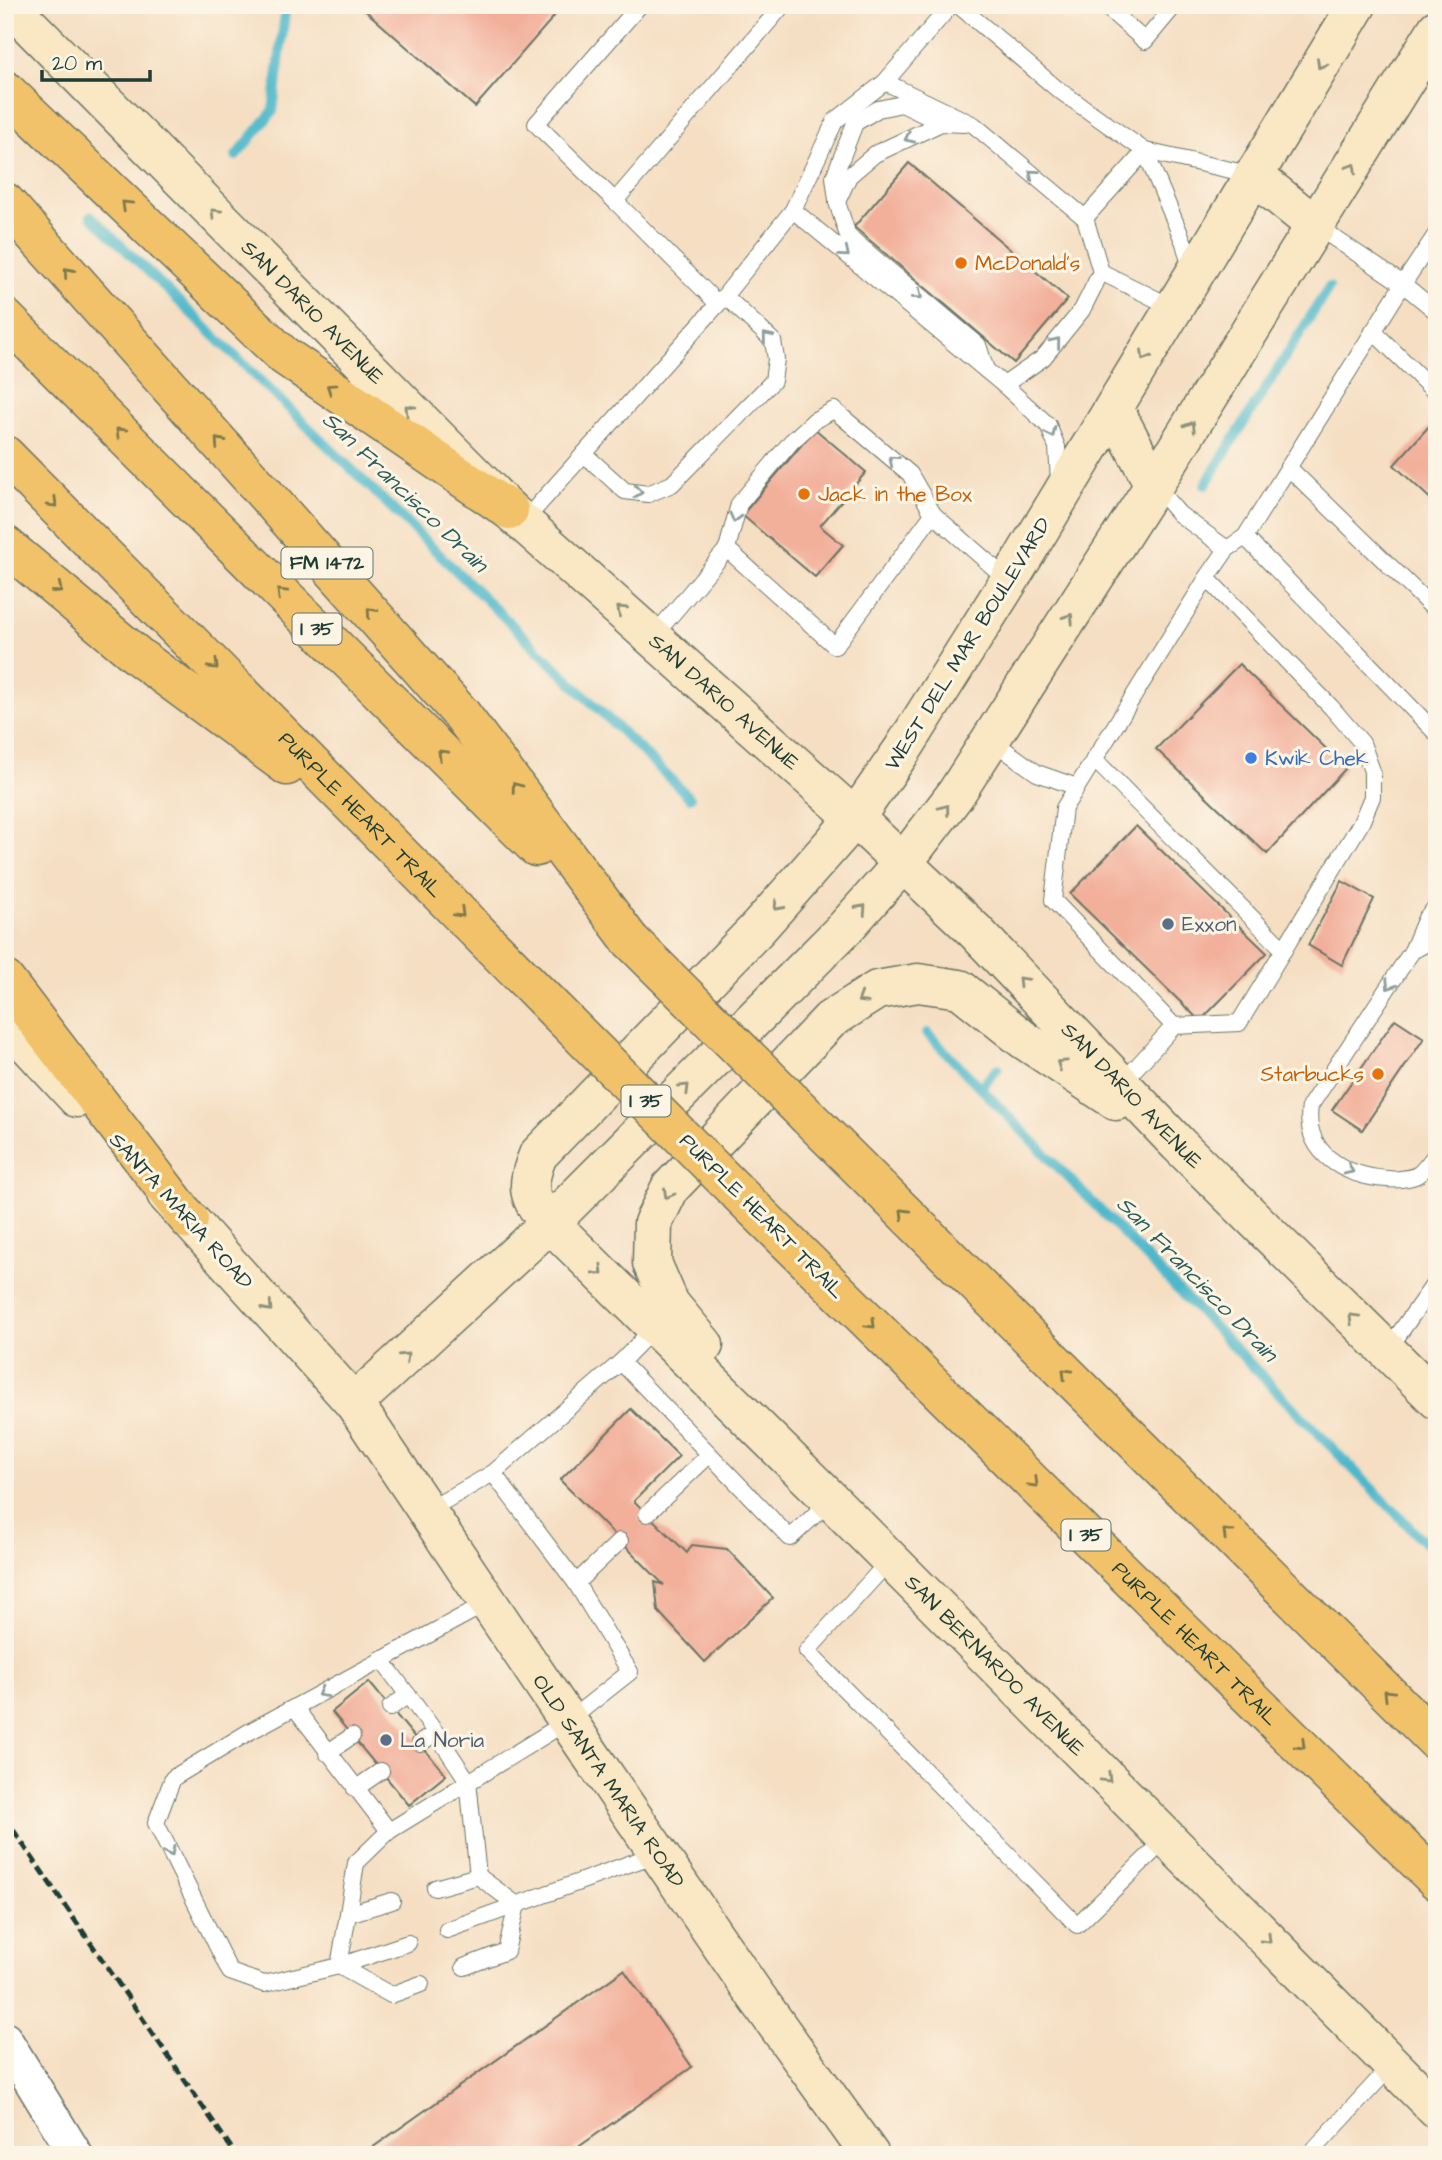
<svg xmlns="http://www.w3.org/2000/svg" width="1442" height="2160" font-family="'Architects Daughter',sans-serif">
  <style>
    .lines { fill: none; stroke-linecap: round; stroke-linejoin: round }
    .stream { stroke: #4eb8cb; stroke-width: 10 }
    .building { fill: #f2af9a }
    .service-casing { stroke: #6a7566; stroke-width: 18 }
    .minor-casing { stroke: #6a7566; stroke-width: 36 }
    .secondary-casing { stroke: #6a7566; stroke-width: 41 }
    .primary-casing { stroke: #6a7566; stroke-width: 41 }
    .motorway-casing { stroke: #6a7566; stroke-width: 41 }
    .service { stroke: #fff; stroke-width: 16 }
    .minor { stroke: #fff; stroke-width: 33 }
    .secondary { stroke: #fae7c3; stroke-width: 38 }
    .primary { stroke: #f2c26a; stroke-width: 38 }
    .motorway { stroke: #f2c26a; stroke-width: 38 }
    .rail { stroke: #1f3d34; stroke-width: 5; stroke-dasharray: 10 5; stroke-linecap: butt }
    .motorway-bridge-casing { stroke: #6a7566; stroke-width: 41; stroke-linecap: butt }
    .motorway-bridge { stroke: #f2c26a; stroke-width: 38 }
    .oneway { stroke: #8c927c }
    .oneway2 { stroke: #8f9e9a }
    .oneway3 { stroke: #7e794c }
    .food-dot { fill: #e8710a; stroke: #fcf5e5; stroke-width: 2.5 }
    .shop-dot { fill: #3f7fe0; stroke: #fcf5e5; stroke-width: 2.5 }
    .service-dot { fill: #5c6f8a; stroke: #fcf5e5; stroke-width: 2.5 }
    .labels { text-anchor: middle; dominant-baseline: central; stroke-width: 6; stroke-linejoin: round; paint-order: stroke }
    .shield { fill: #fcf5e5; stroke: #617469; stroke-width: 2 }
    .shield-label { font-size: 19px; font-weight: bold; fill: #1f3d34 }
    .food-label { font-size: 21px; fill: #c56008; stroke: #fcf5e5; text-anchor: start }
    .street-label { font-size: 21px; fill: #1f3d34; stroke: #fcf5e5 }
    .shop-label { font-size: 21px; fill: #366cbe; stroke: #fcf5e5; text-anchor: start }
    .service-label { font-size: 21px; fill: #4e5e75; stroke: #fcf5e5; text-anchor: start }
    .water-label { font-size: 23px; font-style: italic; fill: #2b5c5a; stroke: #fcf5e5 }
  </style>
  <rect width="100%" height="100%" fill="#fcf5e5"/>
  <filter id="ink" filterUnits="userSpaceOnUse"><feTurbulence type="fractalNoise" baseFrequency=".0143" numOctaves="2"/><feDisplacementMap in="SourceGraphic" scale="14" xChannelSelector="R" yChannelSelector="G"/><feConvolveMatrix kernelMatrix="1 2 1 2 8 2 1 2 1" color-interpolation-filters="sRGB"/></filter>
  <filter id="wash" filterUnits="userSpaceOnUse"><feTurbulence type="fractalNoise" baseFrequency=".00686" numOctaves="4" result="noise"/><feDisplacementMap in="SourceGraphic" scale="28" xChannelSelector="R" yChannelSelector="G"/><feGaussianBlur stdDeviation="1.57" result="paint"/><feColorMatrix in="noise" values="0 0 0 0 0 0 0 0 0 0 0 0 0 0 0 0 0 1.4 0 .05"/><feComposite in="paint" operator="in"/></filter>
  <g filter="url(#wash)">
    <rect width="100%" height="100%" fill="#f5dec2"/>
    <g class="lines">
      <g class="stream">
        <polyline points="236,156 273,111 286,5"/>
        <polyline points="91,216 690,798"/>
        <polyline points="1205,485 1329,287"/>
        <polyline points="927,1033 1437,1555"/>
        <polyline points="980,1088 998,1068"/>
      </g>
    </g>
    <g id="blocks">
      <g class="building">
        <polygon points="359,5 564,5 475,107"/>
        <polygon points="909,163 1068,299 1014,363 854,227"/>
        <polygon points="1431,424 1437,430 1437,505 1394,465"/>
        <polygon points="815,429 866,472 820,526 843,545 815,577 742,515"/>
        <polygon points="1239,664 1346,768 1267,854 1156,749"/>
        <polygon points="1136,826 1267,953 1200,1021 1070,894"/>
        <polygon points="1342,881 1374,899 1342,965 1308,945"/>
        <polygon points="1395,1019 1424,1038 1362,1130 1332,1110"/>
        <polygon points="631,1409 679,1456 634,1501 687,1553 692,1545 727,1549 773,1598 705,1662 658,1611 655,1582 664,1585 560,1480"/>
        <polygon points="369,1682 446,1775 409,1805 332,1712"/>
        <polygon points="624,1970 692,2067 567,2155 362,2155"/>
      </g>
    </g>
  </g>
  <g filter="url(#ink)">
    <use href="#blocks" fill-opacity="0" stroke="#6a7566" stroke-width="2"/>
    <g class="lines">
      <g class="service-casing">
        <g id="service">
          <polyline points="958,5 1056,88 1145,151 1253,175"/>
          <polyline points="1104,5 1145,41 1175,5"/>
          <polyline points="885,82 974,125 1085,218 1101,272 1082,310 1043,358 1004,385"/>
          <polyline points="965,124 941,123 875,154 849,176 837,202 848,236 978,345 986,370"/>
          <polyline points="1145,151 1184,243 1192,272"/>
          <polyline points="837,200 834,177 855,123 878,109 902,104 941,123"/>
          <polyline points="615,201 536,124 640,5"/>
          <polyline points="793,210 1004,385 1048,425 1057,447 1059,482"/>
          <polyline points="1085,218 1145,151"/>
          <polyline points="1316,226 1403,284 1245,537 1437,734"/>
          <polyline points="1437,233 1403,284 1437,312"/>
          <polyline points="1101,272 1174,308"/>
          <polyline points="718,304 793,210 835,121 885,82 951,5"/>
          <polyline points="1373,331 1437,394"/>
          <polyline points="584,454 625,491 648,494 672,484 773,381 776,359 773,341 725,296"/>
          <polyline points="1288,467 1437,612"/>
          <polyline points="1154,485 1179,514 1227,549"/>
          <polyline points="523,522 718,304 615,201 783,5"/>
          <polyline points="727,549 739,504 791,442 815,420 834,410 910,474 933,514"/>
          <polyline points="652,638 727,549 835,646 933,514 1009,581"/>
          <polyline points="991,740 1037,773 1077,787"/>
          <polyline points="1094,759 1284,950"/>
          <path d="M 1437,906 L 1426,918 L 1412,951 L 1310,1106 C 1303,1154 1345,1176 1387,1179 C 1395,1180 1411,1179 1419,1174 C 1425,1169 1431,1160 1437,1153"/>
          <polyline points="1412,951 1437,938"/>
          <polyline points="1174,1026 1239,1023 1361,823 1372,797 1372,771 1362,743 1331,707 1207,578"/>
          <polyline points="1121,1084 1174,1026 1053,900 1064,808 1207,578 1227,549 1245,537"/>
          <polyline points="1387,1351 1437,1280"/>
          <polyline points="621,1362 790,1538 831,1500"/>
          <polyline points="427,1511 493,1473 621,1362 655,1327"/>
          <polyline points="647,1514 709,1455"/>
          <polyline points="890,1560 807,1651 1077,1925 1167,1838"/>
          <polyline points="576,1583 620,1541"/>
          <polyline points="381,1659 436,1733 468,1781 478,1876"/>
          <polyline points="295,1708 389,1831 568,1721 630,1672 576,1583 493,1473"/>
          <polyline points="390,1708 408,1695"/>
          <polyline points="420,1743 436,1733"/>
          <polyline points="327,1753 352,1736"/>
          <polyline points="355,1789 381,1771"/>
          <polyline points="435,1888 478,1876 517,1905"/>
          <polyline points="348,1914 356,1863 389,1831"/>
          <polyline points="447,1930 659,1853"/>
          <polyline points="408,1943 339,1966 264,1984 230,1972 156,1823 173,1778 247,1733 489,1602"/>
          <polyline points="339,1966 348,1914 392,1901"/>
          <polyline points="339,1966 391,1995 421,1984"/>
          <polyline points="464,1967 506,1951 517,1905"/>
          <polyline points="1309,2155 1392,2065"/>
        </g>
      </g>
      <g class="minor-casing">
        <polyline id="minor" points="5,2039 76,2155"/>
      </g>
      <g class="secondary-casing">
        <g id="secondary">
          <path id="s1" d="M 9,5 L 509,510 L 855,818 L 975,931 L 1178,1144 L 1437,1400"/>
          <path id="s2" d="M 1357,5 L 1009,581 L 903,749 L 855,818 L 759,927 L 538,1155 C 525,1188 527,1197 550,1223 L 831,1500 L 1437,2110"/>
          <polyline points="1253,175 1316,226"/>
          <polyline points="1114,409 1154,485"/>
          <polyline points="5,1020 77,1098"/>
          <path id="s3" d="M 166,1194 L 354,1403 L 586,1748 L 751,1989 L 870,2155"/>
          <polyline points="704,1345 670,1304 652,1263 653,1223 670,1188 830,1020 877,990 918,983 960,989 1024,1040 1116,1101"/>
          <polyline points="354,1403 550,1223 845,928 903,863 955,795 1154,485 1437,29"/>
        </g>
      </g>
      <g class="primary-casing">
        <g id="primary">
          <polyline points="5,90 283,355 509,510"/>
          <polyline points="5,980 189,1220"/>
        </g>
      </g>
      <g class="motorway-casing">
        <g id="motorway">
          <polyline points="5,202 462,715 630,940"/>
          <polyline points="5,318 536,847"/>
          <path id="s4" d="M 5,455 L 557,1012"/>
          <polyline points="5,545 139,657 287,766"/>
          <polyline points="808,1117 1437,1742"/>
          <path id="s5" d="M 735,1190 L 1437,1881"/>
        </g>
      </g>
      <use href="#service" class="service"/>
      <use href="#minor" class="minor"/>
      <use href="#secondary" class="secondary"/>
      <use href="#primary" class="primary"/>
      <use href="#motorway" class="motorway"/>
      <polyline class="rail" points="5,1818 236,2155"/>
      <g class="motorway-bridge-casing">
        <g id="motorway-bridge">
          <polyline points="630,940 808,1117"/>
          <polyline points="557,1012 735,1190"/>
        </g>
      </g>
      <use href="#motorway-bridge" class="motorway-bridge"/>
    </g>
    <defs><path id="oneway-chevron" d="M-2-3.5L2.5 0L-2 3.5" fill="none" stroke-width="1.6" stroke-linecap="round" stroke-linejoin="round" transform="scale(1.75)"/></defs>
    <g class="oneway">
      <use href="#oneway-chevron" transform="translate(1321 64) rotate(121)"/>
      <use href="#oneway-chevron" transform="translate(1352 168) rotate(-58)"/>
      <use href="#oneway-chevron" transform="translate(215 213) rotate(-135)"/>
      <use href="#oneway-chevron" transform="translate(1145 356) rotate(121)"/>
      <use href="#oneway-chevron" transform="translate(409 409) rotate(-135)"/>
      <use href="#oneway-chevron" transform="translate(1191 426) rotate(-58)"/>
      <use href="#oneway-chevron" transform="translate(621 610) rotate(-138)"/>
      <use href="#oneway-chevron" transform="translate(1069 618) rotate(-57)"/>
      <use href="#oneway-chevron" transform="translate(945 809) rotate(-53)"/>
      <use href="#oneway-chevron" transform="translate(778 906) rotate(132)"/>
      <use href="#oneway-chevron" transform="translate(862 909) rotate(-48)"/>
      <use href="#oneway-chevron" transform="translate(1022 981) rotate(-134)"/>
      <use href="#oneway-chevron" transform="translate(862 999) rotate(148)"/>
      <use href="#oneway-chevron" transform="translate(1061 1064) rotate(-146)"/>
      <use href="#oneway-chevron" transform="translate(685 1088) rotate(-45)"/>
      <use href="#oneway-chevron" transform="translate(668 1194) rotate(120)"/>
      <use href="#oneway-chevron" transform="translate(599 1271) rotate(45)"/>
      <use href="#oneway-chevron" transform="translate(268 1307) rotate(48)"/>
      <use href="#oneway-chevron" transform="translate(1353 1318) rotate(-135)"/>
      <use href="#oneway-chevron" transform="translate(405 1357) rotate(-43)"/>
      <use href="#oneway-chevron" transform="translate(1107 1778) rotate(45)"/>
      <use href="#oneway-chevron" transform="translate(1267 1939) rotate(45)"/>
    </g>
    <g class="oneway2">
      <use href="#oneway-chevron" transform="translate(909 138) rotate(155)"/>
      <use href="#oneway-chevron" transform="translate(1033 174) rotate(-140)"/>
      <use href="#oneway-chevron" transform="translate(845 253) rotate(40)"/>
      <use href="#oneway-chevron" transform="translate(918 295) rotate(40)"/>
      <use href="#oneway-chevron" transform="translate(767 337) rotate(-129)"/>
      <use href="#oneway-chevron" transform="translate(1056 342) rotate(-51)"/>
      <use href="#oneway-chevron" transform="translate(1051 433) rotate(64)"/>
      <use href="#oneway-chevron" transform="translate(893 460) rotate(-140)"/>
      <use href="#oneway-chevron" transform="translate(638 492) rotate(6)"/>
      <use href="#oneway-chevron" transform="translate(735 518) rotate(105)"/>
      <use href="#oneway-chevron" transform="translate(1390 985) rotate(123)"/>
      <use href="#oneway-chevron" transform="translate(1349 1170) rotate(25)"/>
      <use href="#oneway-chevron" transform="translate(322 1693) rotate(150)"/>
      <use href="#oneway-chevron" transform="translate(170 1852) rotate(64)"/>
    </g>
    <g class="oneway3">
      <use href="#oneway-chevron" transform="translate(126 205) rotate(-136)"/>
      <use href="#oneway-chevron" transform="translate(68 272) rotate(-132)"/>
      <use href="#oneway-chevron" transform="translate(331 388) rotate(-146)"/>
      <use href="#oneway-chevron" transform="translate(120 432) rotate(-135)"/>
      <use href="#oneway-chevron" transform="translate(219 442) rotate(-132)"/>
      <use href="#oneway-chevron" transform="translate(53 503) rotate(45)"/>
      <use href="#oneway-chevron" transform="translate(58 589) rotate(40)"/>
      <use href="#oneway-chevron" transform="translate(281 593) rotate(-135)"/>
      <use href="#oneway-chevron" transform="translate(371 612) rotate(-132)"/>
      <use href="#oneway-chevron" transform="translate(214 665) rotate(45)"/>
      <use href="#oneway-chevron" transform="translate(442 754) rotate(-135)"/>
      <use href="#oneway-chevron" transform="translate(516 787) rotate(-127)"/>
      <use href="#oneway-chevron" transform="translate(460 913) rotate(45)"/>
      <use href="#oneway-chevron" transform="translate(904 1213) rotate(-135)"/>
      <use href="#oneway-chevron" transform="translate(871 1324) rotate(44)"/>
      <use href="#oneway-chevron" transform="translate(1066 1373) rotate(-135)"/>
      <use href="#oneway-chevron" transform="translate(1034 1483) rotate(44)"/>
      <use href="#oneway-chevron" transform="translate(1227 1533) rotate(-135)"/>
      <use href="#oneway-chevron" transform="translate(1388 1694) rotate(-135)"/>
      <use href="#oneway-chevron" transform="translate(1301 1745) rotate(44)"/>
    </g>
  </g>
  <g class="food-dot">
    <circle cx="961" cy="263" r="7"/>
    <circle cx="804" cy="494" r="7"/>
    <circle cx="1378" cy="1074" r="7"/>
  </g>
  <circle class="shop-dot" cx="1251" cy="758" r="7"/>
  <g class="service-dot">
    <circle cx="1168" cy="924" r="7"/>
    <circle cx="386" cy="1740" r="7"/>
  </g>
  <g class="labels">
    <g class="shield">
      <rect x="281.5" y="547.5" width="91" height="31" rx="5"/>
      <rect x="292.5" y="613.5" width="49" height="31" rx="5"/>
      <rect x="621.5" y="1085.5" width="49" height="31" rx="5"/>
      <rect x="1061.5" y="1519.5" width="49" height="31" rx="5"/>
    </g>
    <g class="shield-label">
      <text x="327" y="563">FM 1472</text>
      <text x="317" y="629">I 35</text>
      <text x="646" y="1101">I 35</text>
      <text x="1086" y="1535">I 35</text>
    </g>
    <g class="food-label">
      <text x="975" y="263">McDonald's</text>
      <text x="818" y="494">Jack in the Box</text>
      <text x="1364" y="1074" text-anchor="end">Starbucks</text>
    </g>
    <g class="street-label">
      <text stroke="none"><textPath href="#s1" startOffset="432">SAN DARIO AVENUE</textPath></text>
      <text transform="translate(968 644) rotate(-58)">WEST DEL MAR BOULEVARD</text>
      <text stroke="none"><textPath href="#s1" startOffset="999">SAN DARIO AVENUE</textPath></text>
      <text stroke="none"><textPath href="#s4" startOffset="506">PURPLE HEART TRAIL</textPath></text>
      <text stroke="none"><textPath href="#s1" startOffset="1566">SAN DARIO AVENUE</textPath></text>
      <text transform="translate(181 1211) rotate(48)">SANTA MARIA ROAD</text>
      <text transform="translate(762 1216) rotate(45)">PURPLE HEART TRAIL</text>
      <text stroke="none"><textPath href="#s5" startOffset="646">PURPLE HEART TRAIL</textPath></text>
      <text stroke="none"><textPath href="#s2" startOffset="2121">SAN BERNARDO AVENUE</textPath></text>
      <text stroke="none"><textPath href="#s3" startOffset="737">OLD SANTA MARIA ROAD</textPath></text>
    </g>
    <g class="shop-label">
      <text x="1265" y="758">Kwik Chek</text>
    </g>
    <g class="service-label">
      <text x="1182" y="924">Exxon</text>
      <text x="400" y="1740">La Noria</text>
    </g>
    <g class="water-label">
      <text transform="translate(405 492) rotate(44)">San Francisco Drain</text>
      <text transform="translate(1197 1279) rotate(46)">San Francisco Drain</text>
    </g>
  </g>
  <rect width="1442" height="2160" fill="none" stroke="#fcf5e5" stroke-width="28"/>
  <path d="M42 70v10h108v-10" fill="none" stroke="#1f3d34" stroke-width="3.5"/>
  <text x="52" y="70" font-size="21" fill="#1f3d34" stroke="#fcf5e5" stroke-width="5" paint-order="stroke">20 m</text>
</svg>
